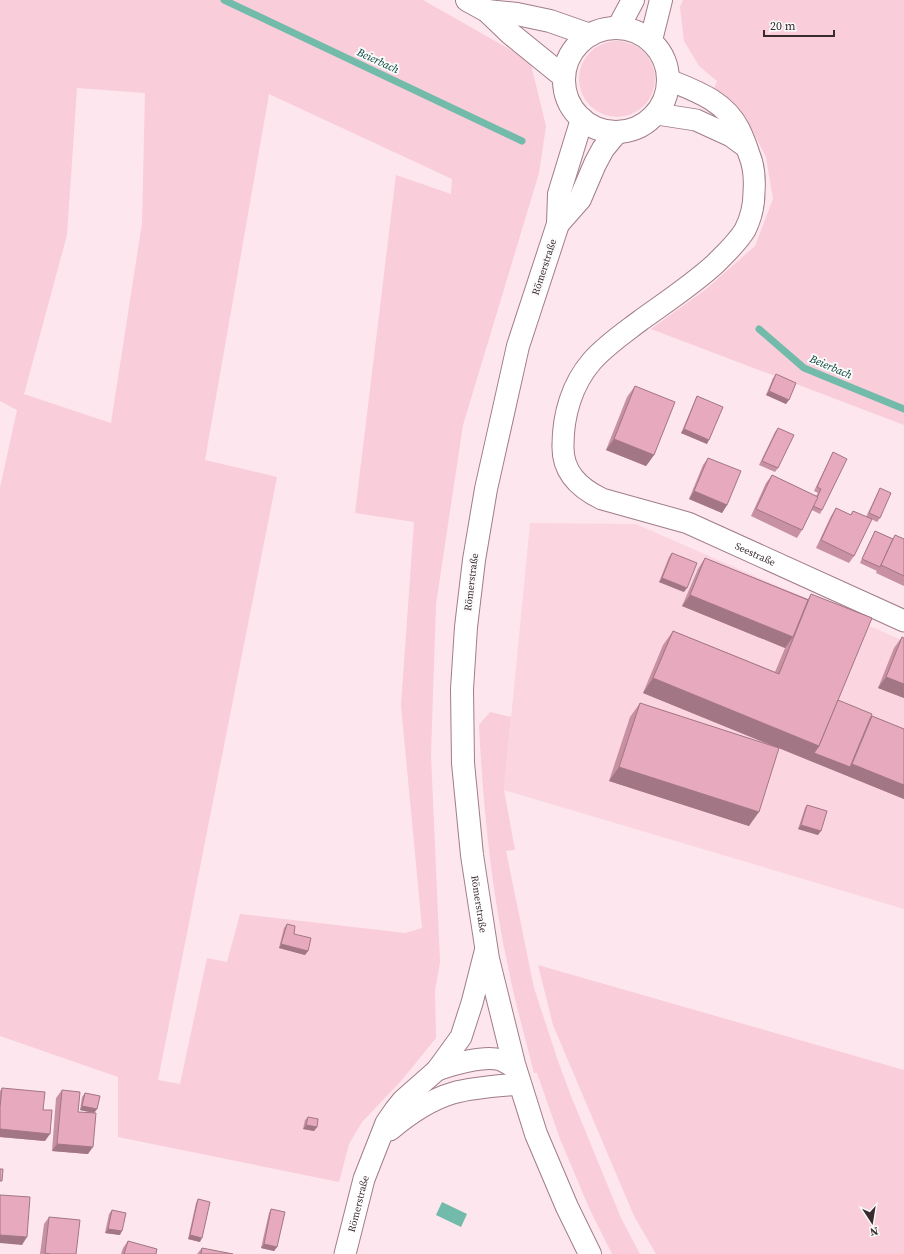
<svg xmlns="http://www.w3.org/2000/svg" width="904" height="1254" font-family="'Source Serif 4',serif">
  <style>
    .built { fill: #fbd6e1 }
    .green { fill: #f9cdda; fill-rule: evenodd }
    .water { fill: #72baa9 }
    .lines { fill: none; stroke-linecap: round; stroke-linejoin: round }
    .stream { stroke: #72baa9; stroke-width: 7 }
    .minor-casing { stroke: #a07d88; stroke-width: 23 }
    .tertiary-casing { stroke: #a07d88; stroke-width: 24 }
    .secondary-casing { stroke: #a07d88; stroke-width: 24 }
    .minor { stroke: #fff; stroke-width: 21 }
    .tertiary { stroke: #fff; stroke-width: 22 }
    .secondary { stroke: #fff; stroke-width: 22 }
    .wall { fill: #c791a3 }
    .shaded-wall { fill: #a27684 }
    .building { fill: #e7a9bd; stroke: #a27684 }
    .labels { text-anchor: middle; dominant-baseline: central; stroke-width: 4; stroke-linejoin: round; paint-order: stroke }
    .street-label { font-size: 10px; fill: #382a2e; stroke: #fafafa }
    .water-label { font-size: 11px; font-style: italic; fill: #004237; stroke: #fafafa }
  </style>
  <rect width="100%" height="100%" fill="#fde6ed"/>
  <polygon class="built" points="530,523 636,524 904,641 904,909 504,790"/>
  <g class="green">
    <path d="M 0,0 L 423,0 L 530,61 L 546,126 L 539,173 L 463,425 L 436,604 L 431,754 L 440,962 L 435,991 L 436,1038 L 401,1081 L 362,1122 L 349,1144 L 339,1182 L 118,1137 L 118,1077 L 0,1036 L 0,488 L 17,410 L 0,401 ZM 77,88 L 145,93 L 142,223 L 111,423 L 24,394 L 67,235 ZM 269,94 L 452,179 L 451,194 L 396,175 L 355,513 L 414,522 L 401,705 L 422,928 L 405,933 L 240,914 L 227,962 L 207,958 L 180,1084 L 158,1080 L 277,477 L 205,460 Z"/>
    <polygon points="683,0 904,0 904,425 651,329 705,290 755,246 773,199 766,157 747,120 712,94 717,81 699,66 684,41 680,7"/>
    <circle cx="617" cy="79" r="38"/>
    <path d="M 490,712 L 511,717 L 504,790 L 515,850 L 506,851 L 534,988 L 558,1061 L 571,1096 L 621,1218 L 640,1254 L 612,1254 L 590,1210 L 560,1139 L 537,1073 L 534,1073 C 525,1037 515,1002 508,967 C 491,887 483,806 479,725 Z"/>
    <polygon points="538,965 904,1070 904,1254 656,1254 634,1216 553,1025"/>
  </g>
  <polygon class="water" points="442,1202 467,1214 461,1227 436,1215"/>
  <g class="lines">
    <g class="stream">
      <polyline points="224,0 522,141"/>
      <polyline points="759,329 804,368 904,409"/>
    </g>
    <g class="minor-casing">
      <g id="minor">
        <path id="s1" d="M 669,80 C 696,91 725,101 739,129 C 743,137 746,145 749,154 C 754,166 755,179 754,192 C 754,205 751,218 745,230 C 737,243 726,253 715,264 C 692,285 666,302 641,320 C 624,333 606,345 592,361 C 572,384 563,415 563,445 C 562,472 579,488 602,499 L 688,523 L 904,621"/>
        <polyline points="657,114 696,120 731,136 746,147"/>
        <path d="M 437,1070 C 455,1064 483,1055 501,1060 C 506,1062 510,1065 515,1068"/>
        <path d="M 390,1130 C 409,1114 429,1100 453,1093 C 474,1087 498,1086 520,1084"/>
        <path id="s2" d="M 345,1254 L 364,1179 L 386,1123 L 395,1110 L 403,1100 L 437,1070 L 461,1037 L 472,1003 L 486,948"/>
      </g>
    </g>
    <g class="tertiary-casing">
      <g id="tertiary">
        <polyline points="467,0 487,11 511,34 564,77"/>
        <polyline points="487,11 517,14 550,21 590,35"/>
      </g>
    </g>
    <g class="secondary-casing">
      <g id="secondary">
        <circle cx="616" cy="80" r="52"/>
        <polyline points="618,28 633,0"/>
        <polyline points="651,40 661,0"/>
        <path id="s3" d="M 582,119 L 559,194 L 558,224 L 518,346 L 486,489 L 474,560 L 466,627 L 462,689 L 463,763 L 472,855 L 488,959 L 514,1064 L 536,1134 L 567,1207 L 590,1254"/>
        <polyline points="558,224 580,199 595,164 603,149 617,132"/>
      </g>
    </g>
    <use href="#minor" class="minor"/>
    <use href="#tertiary" class="tertiary"/>
    <use href="#secondary" class="secondary"/>
  </g>
  <g class="wall">
    <polygon points="776,374 786,404 766,395 773,378"/>
    <polygon points="635,386 654,455 646,466 606,450 627,397"/>
    <polygon points="697,396 707,444 681,433 695,400"/>
    <polygon points="778,428 778,468 775,472 759,465 775,432"/>
    <polygon points="833,452 822,510 820,514 812,510 802,530 797,538 751,516 766,483 772,475 816,496 818,493 814,491 831,456"/>
    <polygon points="708,458 727,505 722,513 689,499 703,465"/>
    <polygon points="880,488 880,518 877,522 871,519 854,556 849,563 816,548 831,516 836,508 850,515 853,511 866,517 878,492"/>
    <polygon points="875,531 893,539 895,535 904,539 904,586 876,573 877,570 877,571 860,563 873,535"/>
    <polygon points="672,553 684,592 659,582 669,557"/>
    <polygon points="705,558 808,599 811,594 838,700 869,720 872,716 904,729 904,799 779,748 749,826 609,781 630,717 640,703 775,747 643,693 663,645 673,631 775,672 785,648 682,606 698,569"/>
    <polygon points="902,637 904,698 878,688 894,648"/>
    <polygon points="807,805 818,835 798,829 805,808"/>
    <polygon points="287,924 294,934 308,951 305,955 279,948 284,928"/>
    <polygon points="2,1088 43,1110 45,1141 0,1137 0,1091"/>
    <polygon points="62,1090 78,1112 88,1154 52,1151 56,1098"/>
    <polygon points="85,1093 97,1109 94,1113 80,1110 82,1097"/>
    <polygon points="308,1117 317,1127 314,1131 303,1129 305,1120"/>
    <polygon points="198,1199 200,1242 188,1239 196,1203"/>
    <polygon points="271,1209 277,1247 274,1251 261,1248 269,1213"/>
    <polygon points="112,1210 120,1235 105,1233 109,1214"/>
    <polygon points="49,1217 76,1254 40,1254 44,1224"/>
    <polygon points="128,1241 156,1254 121,1254 123,1248"/>
    <polygon points="202,1248 233,1254 197,1254"/>
  </g>
  <g class="shaded-wall">
    <polygon points="769,391 789,400 786,404 766,395"/>
    <polygon points="684,429 709,440 707,444 681,433"/>
    <polygon points="614,439 654,455 646,466 606,450"/>
    <polygon points="694,491 727,505 722,513 689,499"/>
    <polygon points="662,578 687,588 684,592 659,582"/>
    <polygon points="690,595 793,637 785,648 682,606"/>
    <polygon points="886,677 904,684 904,698 878,688"/>
    <polygon points="653,678 819,746 850,767 852,764 904,785 904,799 643,693"/>
    <polygon points="619,767 759,812 749,826 609,781"/>
    <polygon points="801,825 821,831 818,835 798,829"/>
    <polygon points="281,944 308,951 305,955 279,948"/>
    <polygon points="82,1106 97,1109 94,1113 80,1110"/>
    <polygon points="306,1125 317,1127 314,1131 303,1129"/>
    <polygon points="0,1129 50,1134 45,1141 0,1137"/>
    <polygon points="57,1144 93,1147 88,1154 52,1151"/>
    <polygon points="108,1229 122,1231 120,1235 105,1233"/>
    <polygon points="0,1235 27,1237 22,1245 0,1243"/>
    <polygon points="190,1235 202,1238 200,1242 188,1239"/>
    <polygon points="264,1244 277,1247 274,1251 261,1248"/>
  </g>
  <g class="building">
    <polygon points="776,374 796,383 789,400 769,391"/>
    <polygon points="635,386 675,402 654,455 614,439"/>
    <polygon points="697,396 723,407 709,440 684,429"/>
    <polygon points="778,428 794,435 778,468 762,461"/>
    <polygon points="833,452 847,459 822,510 813,506 821,489 817,487"/>
    <polygon points="708,458 741,471 727,505 694,491"/>
    <polygon points="772,475 818,497 802,530 756,509"/>
    <polygon points="880,488 891,493 880,518 869,513"/>
    <polygon points="836,508 851,515 853,511 872,519 854,556 821,540"/>
    <polygon points="875,531 893,539 880,567 862,559"/>
    <polygon points="895,535 904,539 904,576 881,565"/>
    <polygon points="672,553 697,563 687,588 662,578"/>
    <polygon points="705,558 808,600 793,637 690,595"/>
    <polygon points="811,594 872,618 819,746 653,678 673,631 779,674"/>
    <polygon points="902,637 904,638 904,684 886,677"/>
    <polygon points="838,700 872,714 850,767 814,753 819,746"/>
    <polygon points="640,703 779,748 759,812 619,767"/>
    <polygon points="872,716 904,729 904,785 852,764"/>
    <polygon points="807,805 827,811 821,831 801,825"/>
    <polygon points="287,924 295,926 294,934 311,938 308,951 281,944"/>
    <polygon points="2,1088 45,1092 43,1110 52,1110 50,1134 0,1129 0,1107"/>
    <polygon points="62,1090 80,1092 78,1112 96,1113 93,1147 57,1144"/>
    <polygon points="85,1093 100,1096 97,1109 82,1106"/>
    <polygon points="308,1117 318,1119 317,1127 306,1125"/>
    <polygon points="0,1169 3,1169 2,1181 0,1181"/>
    <polygon points="0,1195 30,1197 27,1237 0,1235"/>
    <polygon points="198,1199 210,1202 202,1238 190,1235"/>
    <polygon points="271,1209 285,1212 277,1247 264,1244"/>
    <polygon points="112,1210 126,1213 122,1231 108,1229"/>
    <polygon points="49,1217 80,1220 76,1254 50,1254 45,1253"/>
    <polygon points="128,1241 157,1249 156,1254 124,1254"/>
    <polygon points="202,1248 233,1254 201,1254"/>
  </g>
  <g class="labels">
    <g class="street-label">
      <text transform="translate(544 267) rotate(-72)">Römerstraße</text>
      <text stroke="none"><textPath href="#s1" startOffset="720">Seestraße</textPath></text>
      <text transform="translate(471 582) rotate(-83)">Römerstraße</text>
      <text stroke="none"><textPath href="#s3" startOffset="801">Römerstraße</textPath></text>
      <text stroke="none"><textPath href="#s2" startOffset="52">Römerstraße</textPath></text>
    </g>
    <g class="water-label">
      <text transform="translate(378 61) rotate(25)">Beierbach</text>
      <text transform="translate(831 367) rotate(23)">Beierbach</text>
    </g>
  </g>
  <g transform="translate(872 1222) rotate(168)" stroke="#fafafa" stroke-width="3" paint-order="stroke">
  <path d="M0-3L7 15L0 10L-7 15Z" fill="#382a2e"/>
  <text y="-6" font-size="11" font-weight="bold" text-anchor="middle" fill="#382a2e">N</text>
  </g>
  <path d="M764 30v6h70v-6" fill="none" stroke="#382a2e" stroke-width="2"/>
  <text x="770" y="30" font-size="12" fill="#382a2e" stroke="#fafafa" stroke-width="3" paint-order="stroke">20 m</text>
</svg>
